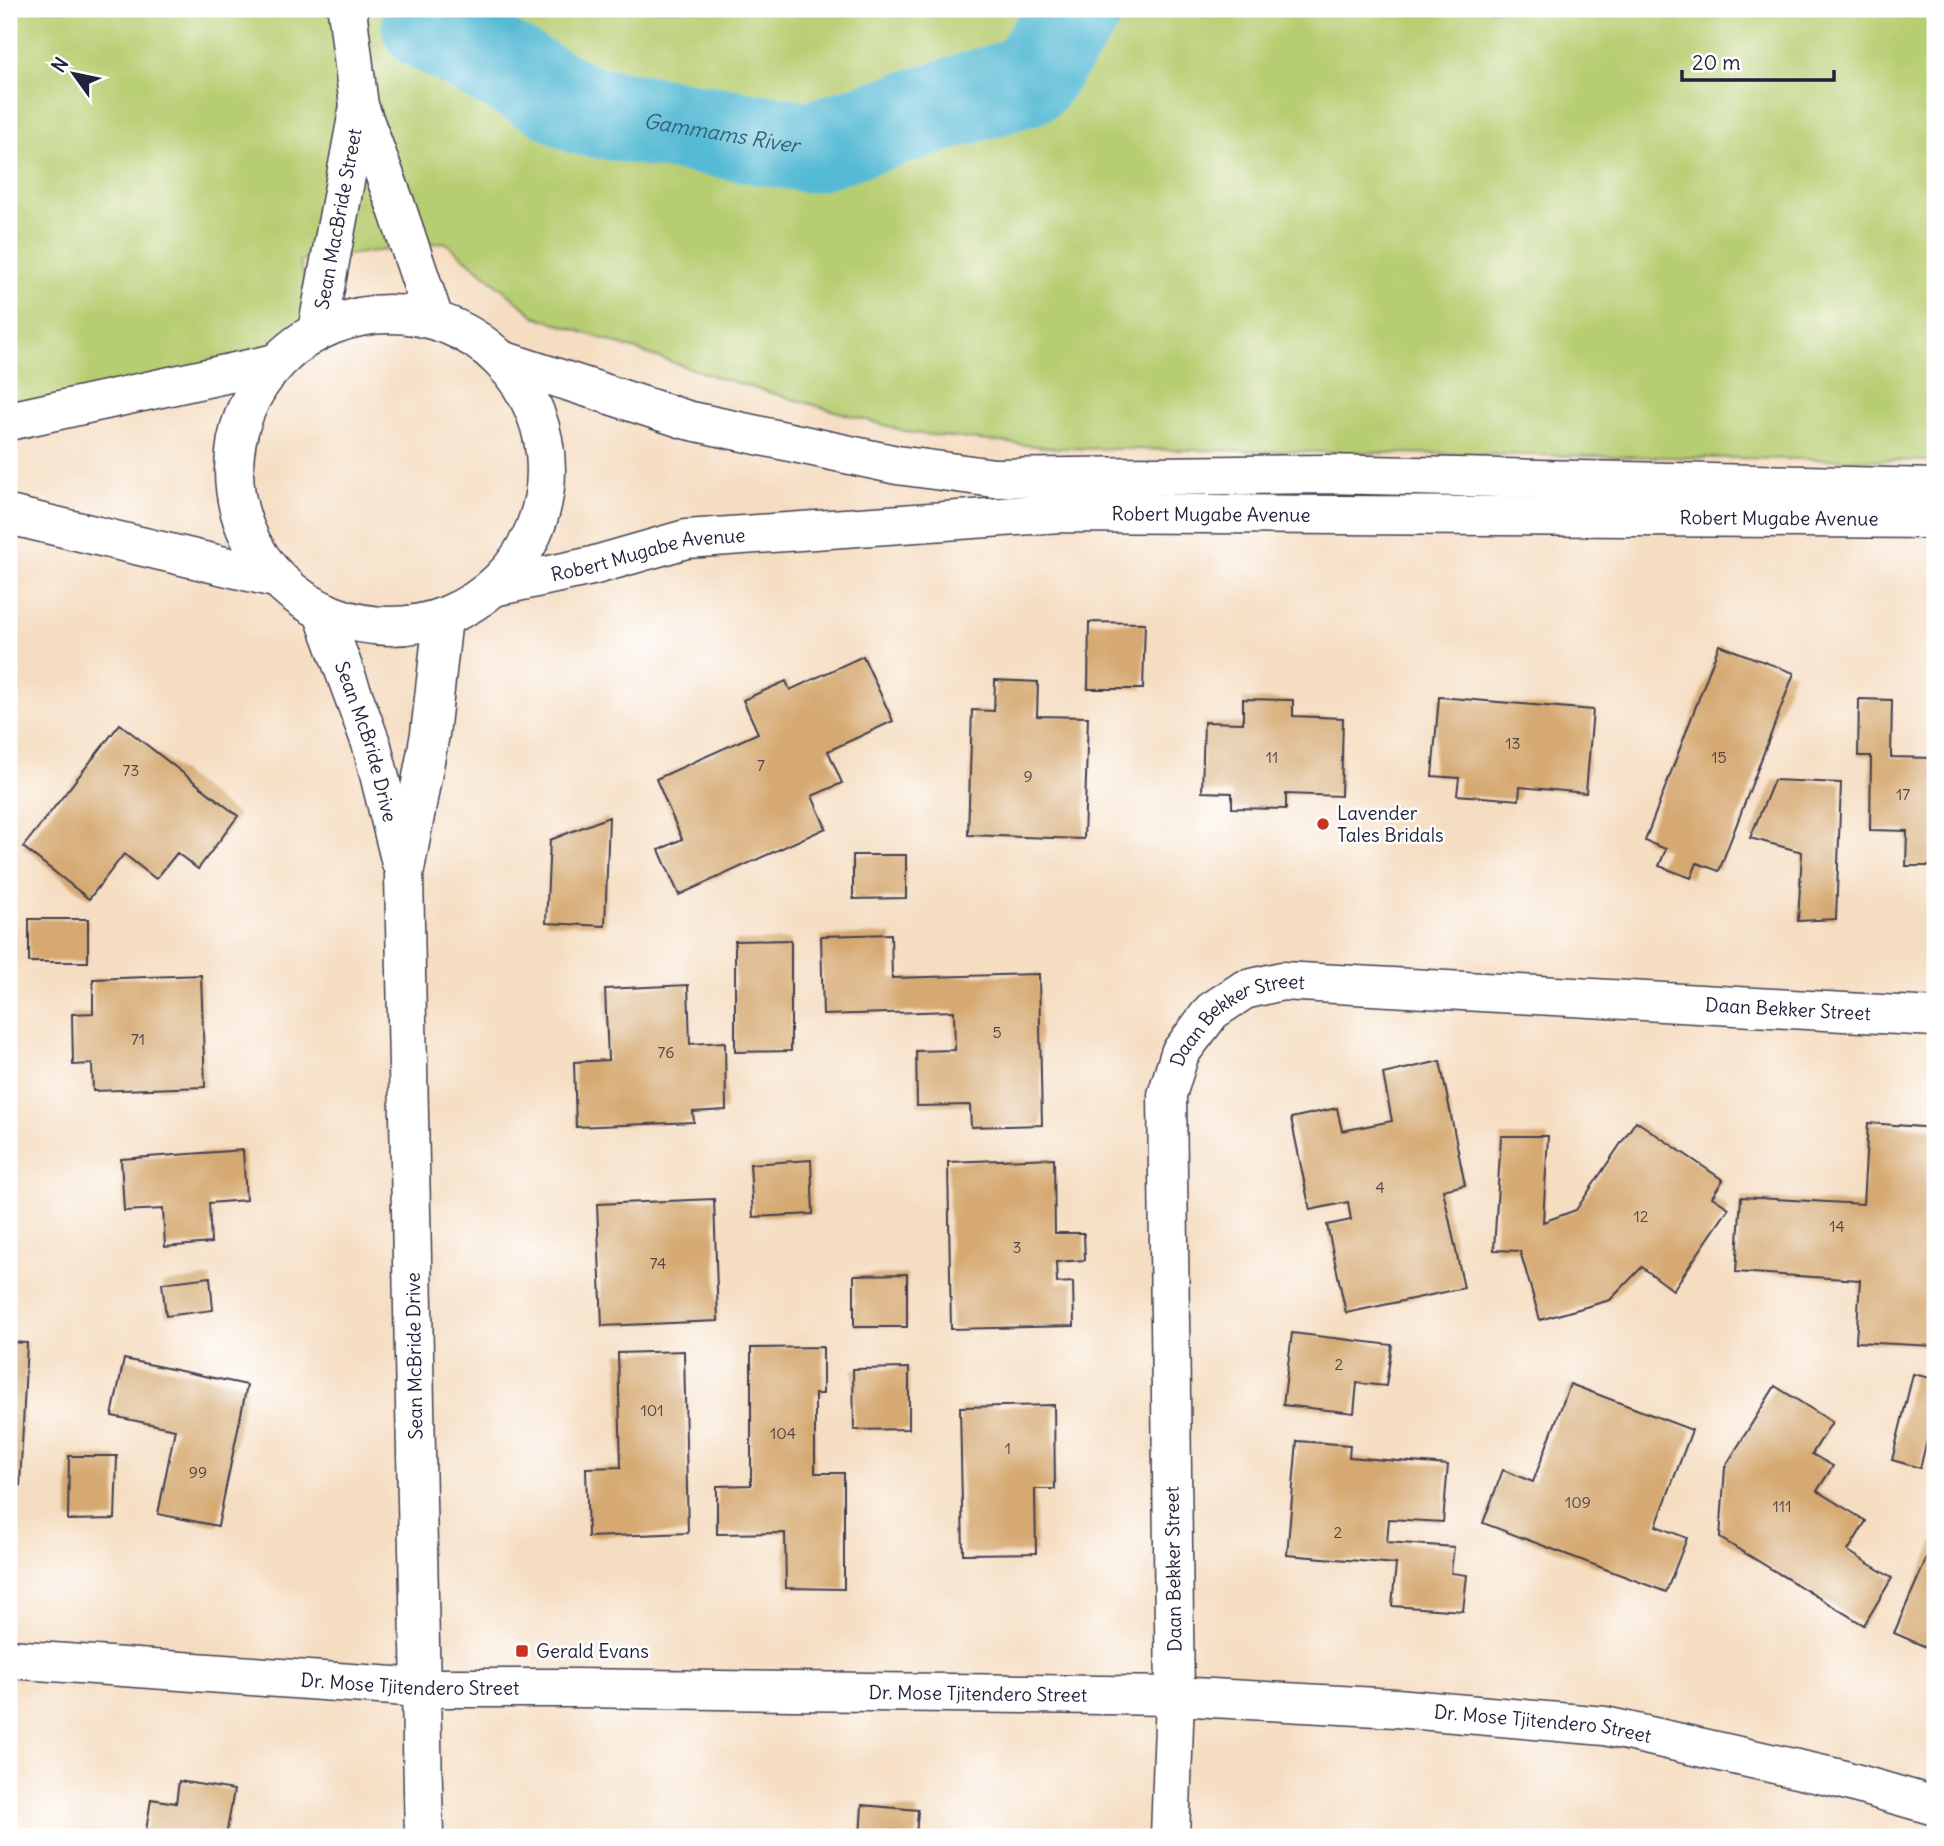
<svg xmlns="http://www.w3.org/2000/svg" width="1944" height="1846" font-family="Delius,sans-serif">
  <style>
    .green { fill: #b7cd71; stroke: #6c7856; stroke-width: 2 }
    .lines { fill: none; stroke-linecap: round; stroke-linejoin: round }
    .river { stroke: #55bad4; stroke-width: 91 }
    .building { fill: #d5a971 }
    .minor-casing { stroke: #423e4f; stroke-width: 41 }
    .tertiary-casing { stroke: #423e4f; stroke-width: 41 }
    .secondary-casing { stroke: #423e4f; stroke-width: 41 }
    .minor { stroke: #fff; stroke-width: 38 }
    .tertiary { stroke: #fff; stroke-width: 38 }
    .secondary { stroke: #fff; stroke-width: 38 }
    .poi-dot { fill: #c8321e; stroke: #fff; stroke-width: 2.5 }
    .labels { text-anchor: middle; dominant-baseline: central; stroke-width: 5; stroke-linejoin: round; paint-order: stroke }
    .number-label { font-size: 16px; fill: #4f4448 }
    .street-label { font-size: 19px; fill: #22223b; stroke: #fff }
    .poi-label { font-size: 19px; fill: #22223b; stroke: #fff; text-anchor: start }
    .water-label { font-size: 21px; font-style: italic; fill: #365f78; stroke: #fff }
  </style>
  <rect width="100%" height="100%" fill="#fff"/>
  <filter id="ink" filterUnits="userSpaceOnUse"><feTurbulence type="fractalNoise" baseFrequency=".0143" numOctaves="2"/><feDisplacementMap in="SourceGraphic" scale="14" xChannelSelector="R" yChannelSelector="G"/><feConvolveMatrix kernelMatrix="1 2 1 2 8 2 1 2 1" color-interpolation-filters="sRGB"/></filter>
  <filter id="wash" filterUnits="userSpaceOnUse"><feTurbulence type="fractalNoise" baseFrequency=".00686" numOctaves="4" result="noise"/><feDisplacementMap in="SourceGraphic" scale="28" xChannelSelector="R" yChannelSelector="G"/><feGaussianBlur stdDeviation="1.57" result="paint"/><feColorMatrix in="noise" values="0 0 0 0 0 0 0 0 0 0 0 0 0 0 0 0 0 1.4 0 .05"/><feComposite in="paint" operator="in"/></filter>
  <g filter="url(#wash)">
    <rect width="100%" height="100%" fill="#f5ddc1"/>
    <polygon class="green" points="9,9 1935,9 1935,461 1055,448 912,433 719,378 535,316 445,242 300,261 317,331 276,363 9,423"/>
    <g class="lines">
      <path class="river" id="s1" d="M 427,25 L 583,110 L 809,147 L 1028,80 L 1077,9"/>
    </g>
    <g id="blocks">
      <g class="building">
        <polygon points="1089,622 1145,623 1143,689 1088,689"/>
        <polygon points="1719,645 1794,673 1719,871 1697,863 1691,878 1659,866 1666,849 1645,841"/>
        <polygon points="863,656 893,721 828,751 842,783 812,796 826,828 679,895 659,850 682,839 656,779 758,733 743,700 786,681 790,690"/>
        <polygon points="995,680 1038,682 1037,716 1088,717 1084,839 968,835 972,710 994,711"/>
        <polygon points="1439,697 1593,710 1586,793 1520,787 1519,800 1457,795 1459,778 1432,776"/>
        <polygon points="1243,699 1293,700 1293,716 1343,718 1341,796 1286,794 1286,809 1232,808 1232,793 1202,792 1204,722 1243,723"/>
        <polygon points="1859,699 1892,700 1891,757 1935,758 1935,866 1906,866 1907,831 1870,830 1871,756 1858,756"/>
        <polygon points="120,724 238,816 198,869 177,853 156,879 124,854 89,899 23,847"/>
        <polygon points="1774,780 1841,783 1836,919 1798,921 1802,852 1750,838"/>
        <polygon points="609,817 605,926 546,923 550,840"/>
        <polygon points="853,855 906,855 906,898 853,899"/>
        <rect x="29" y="919" width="59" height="43"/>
        <polygon points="891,934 892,978 1039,974 1042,1125 971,1127 970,1105 917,1106 916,1051 955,1050 954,1011 823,1015 821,936"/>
        <polygon points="791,940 791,1051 735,1052 735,941"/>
        <polygon points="201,975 205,1087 93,1091 92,1064 73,1065 72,1014 93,1013 93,979"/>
        <polygon points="688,985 690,1044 725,1042 726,1110 693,1112 694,1122 576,1127 574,1062 608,1060 605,989"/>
        <polygon points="1440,1061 1465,1185 1443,1190 1464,1288 1346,1313 1327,1225 1351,1220 1348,1202 1310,1210 1291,1118 1337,1108 1342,1131 1392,1121 1383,1074"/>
        <polygon points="1636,1121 1723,1180 1712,1197 1729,1208 1673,1290 1642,1267 1610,1300 1540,1320 1520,1251 1494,1250 1501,1136 1548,1136 1543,1222 1576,1210"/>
        <polygon points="1868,1123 1935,1128 1935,1248 1933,1281 1935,1281 1935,1346 1856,1342 1860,1280 1736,1272 1741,1197 1863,1204"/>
        <polygon points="243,1150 246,1200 209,1203 211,1243 165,1247 163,1209 124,1211 121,1159"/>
        <polygon points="1054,1158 1055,1233 1084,1233 1085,1260 1056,1262 1057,1283 1073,1282 1074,1326 951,1329 948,1162"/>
        <polygon points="811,1160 813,1214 753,1217 750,1164"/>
        <polygon points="714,1199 718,1321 602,1326 597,1204"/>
        <polygon points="907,1274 907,1327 854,1327 854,1275"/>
        <polygon points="210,1277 213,1310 166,1316 162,1283"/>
        <polygon points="1292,1333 1392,1345 1386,1386 1357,1383 1354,1413 1283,1405"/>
        <polygon points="9,1342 27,1343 20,1486 9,1486"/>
        <polygon points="823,1347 823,1394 815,1394 815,1473 844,1473 844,1589 786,1588 785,1533 717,1534 717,1486 751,1485 751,1348"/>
        <polygon points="684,1351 688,1533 588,1537 586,1468 621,1467 618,1353"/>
        <polygon points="124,1359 247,1385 218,1526 158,1514 175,1429 112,1416"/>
        <polygon points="909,1368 909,1429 854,1430 853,1369"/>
        <polygon points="1913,1374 1935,1379 1935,1409 1920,1468 1892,1460"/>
        <polygon points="1570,1384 1692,1430 1656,1526 1687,1538 1666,1592 1483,1523 1503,1470 1533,1482"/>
        <polygon points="1775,1386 1832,1422 1812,1454 1833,1466 1817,1491 1866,1521 1848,1551 1892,1578 1864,1625 1720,1538 1725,1467"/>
        <polygon points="1054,1405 1055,1489 1035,1489 1036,1553 963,1554 960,1407"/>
        <polygon points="1297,1441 1350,1445 1349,1457 1448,1465 1443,1522 1389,1519 1387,1542 1454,1547 1451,1573 1467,1575 1463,1611 1392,1606 1396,1564 1287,1555"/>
        <polygon points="69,1456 117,1456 115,1519 68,1520"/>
        <polygon points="1935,1539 1935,1651 1894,1633"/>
        <polygon points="179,1781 234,1790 226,1837 145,1837 151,1799 176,1803"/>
        <polygon points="862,1805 918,1810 916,1837 860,1837"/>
        <polygon points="573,1832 625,1833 625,1837 573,1837"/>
      </g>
    </g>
  </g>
  <g filter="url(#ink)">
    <use href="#blocks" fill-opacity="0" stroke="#423e4f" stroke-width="2"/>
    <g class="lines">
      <g class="minor-casing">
        <g id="minor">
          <polyline points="347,9 359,106 395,203 434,319"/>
          <path id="s2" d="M 317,331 L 359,106"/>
          <path id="s3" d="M 1170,1837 L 1175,1696 L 1167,1095 L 1180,1053 L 1212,1011 L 1244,990 L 1282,981 L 1935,1017"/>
        </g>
      </g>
      <g class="tertiary-casing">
        <g id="tertiary">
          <path id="s4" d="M 9,1659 L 422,1688 L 575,1688 L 1175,1696 L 1396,1708 L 1605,1726 L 1837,1778 L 1935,1806"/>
        </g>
      </g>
      <g class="secondary-casing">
        <g id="secondary">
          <circle cx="390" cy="470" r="156"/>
          <polyline points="505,361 687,420 897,465 994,478 1324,474 1935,488"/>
          <polyline points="9,421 276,363"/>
          <polyline points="9,515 275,578"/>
          <path id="s5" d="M 494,587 L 592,566 L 686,539 L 1060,513 L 1935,519"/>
          <path id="s6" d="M 323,613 L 372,746 L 401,863"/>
          <polyline points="424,1837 404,875 430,734 443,618"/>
        </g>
      </g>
      <use href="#minor" class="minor"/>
      <use href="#tertiary" class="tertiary"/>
      <use href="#secondary" class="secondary"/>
    </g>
  </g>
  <g class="poi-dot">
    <circle cx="1323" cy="824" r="7"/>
    <rect x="515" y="1644" width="14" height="14" rx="3.5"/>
  </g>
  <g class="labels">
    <g class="number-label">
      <text x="1513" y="743">13</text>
      <text x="1272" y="757">11</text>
      <text x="1719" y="757">15</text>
      <text x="761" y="765">7</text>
      <text x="131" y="770">73</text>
      <text x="1028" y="776">9</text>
      <text x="1903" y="794">17</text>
      <text x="997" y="1032">5</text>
      <text x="138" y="1039">71</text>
      <text x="666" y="1052">76</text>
      <text x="1380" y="1187">4</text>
      <text x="1641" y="1216">12</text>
      <text x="1837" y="1226">14</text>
      <text x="1017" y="1247">3</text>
      <text x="658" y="1263">74</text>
      <text x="1339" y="1364">2</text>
      <text x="652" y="1410">101</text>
      <text x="783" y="1433">104</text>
      <text x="1008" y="1448">1</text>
      <text x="198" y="1472">99</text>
      <text x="1578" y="1502">109</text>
      <text x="1782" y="1506">111</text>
      <text x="1338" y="1532">2</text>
    </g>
    <g class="street-label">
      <text stroke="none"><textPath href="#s2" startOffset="114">Sean MacBride Street</textPath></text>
      <text stroke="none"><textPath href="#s5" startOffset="724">Robert Mugabe Avenue</textPath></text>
      <text stroke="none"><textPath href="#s5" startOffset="1292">Robert Mugabe Avenue</textPath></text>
      <text stroke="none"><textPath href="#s5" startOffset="158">Robert Mugabe Avenue</textPath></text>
      <text stroke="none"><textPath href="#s6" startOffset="136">Sean McBride Drive</textPath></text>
      <text stroke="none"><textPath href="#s3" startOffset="1423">Daan Bekker Street</textPath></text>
      <text stroke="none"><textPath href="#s3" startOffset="856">Daan Bekker Street</textPath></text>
      <text transform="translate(414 1356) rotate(-91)">Sean McBride Drive</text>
      <text transform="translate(1173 1569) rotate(-91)">Daan Bekker Street</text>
      <text stroke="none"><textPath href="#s4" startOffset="402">Dr. Mose Tjitendero Street</textPath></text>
      <text stroke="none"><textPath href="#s4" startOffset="970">Dr. Mose Tjitendero Street</textPath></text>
      <text stroke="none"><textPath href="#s4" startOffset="1536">Dr. Mose Tjitendero Street</textPath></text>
    </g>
    <g class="poi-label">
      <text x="1337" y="813">Lavender<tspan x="1337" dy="22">Tales Bridals</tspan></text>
      <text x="536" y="1651">Gerald Evans</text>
    </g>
    <g class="water-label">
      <text stroke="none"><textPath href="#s1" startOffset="318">Gammams River</textPath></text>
    </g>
  </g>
  <rect width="1944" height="1846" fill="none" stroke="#fff" stroke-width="35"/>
  <g transform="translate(74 74) rotate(303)" stroke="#ffffff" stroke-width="5" paint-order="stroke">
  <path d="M0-5L12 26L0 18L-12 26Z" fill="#22223b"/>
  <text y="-10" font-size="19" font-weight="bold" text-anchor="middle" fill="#22223b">N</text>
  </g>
  <path d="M1682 70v10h152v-10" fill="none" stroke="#22223b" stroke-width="3.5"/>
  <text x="1692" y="70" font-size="21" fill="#22223b" stroke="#ffffff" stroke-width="5" paint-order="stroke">20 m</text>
</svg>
